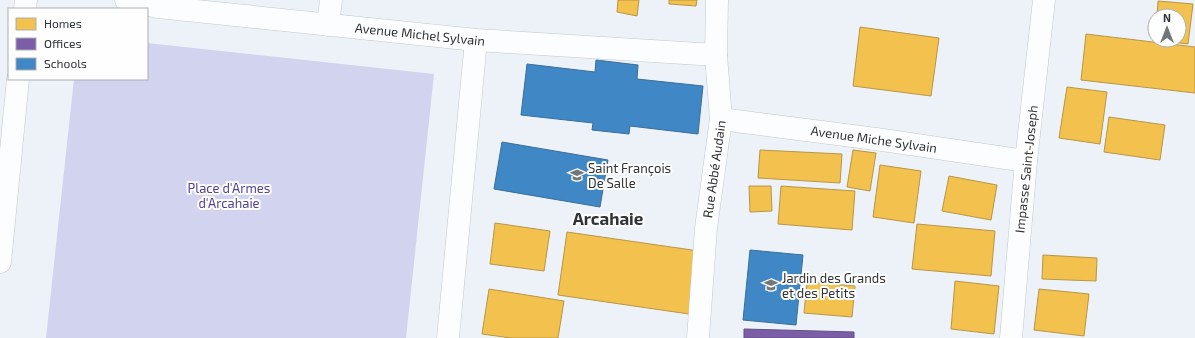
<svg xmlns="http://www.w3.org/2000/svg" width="1195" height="338" font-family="'Exo 2',sans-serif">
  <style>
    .green { fill: #d2d3ee }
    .homes { fill: #f2c14e; stroke: #b89647 }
    .offices { fill: #7b5ea7; stroke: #645185 }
    .schools { fill: #3f88c5; stroke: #3a6e9a }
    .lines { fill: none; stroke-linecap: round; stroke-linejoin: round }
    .minor-casing { stroke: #c4c8cc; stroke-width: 23 }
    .minor { stroke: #fcfdfe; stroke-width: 22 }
    .labels { text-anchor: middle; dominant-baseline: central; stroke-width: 4; stroke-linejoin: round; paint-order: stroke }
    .street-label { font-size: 13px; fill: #303337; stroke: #fefefe }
    .poi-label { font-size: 13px; fill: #303337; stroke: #fefefe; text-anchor: start }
    .park-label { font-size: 13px; fill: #524392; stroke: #fefefe }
    .district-label { font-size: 17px; font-weight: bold; fill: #303337; stroke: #fefefe }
  </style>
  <rect width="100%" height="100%" fill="#ecf2f7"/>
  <polygon class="green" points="147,43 434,74 406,338 46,338 74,79 147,79"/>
  <g class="homes">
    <polygon points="618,0 639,0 637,16 617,12"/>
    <polygon points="669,0 697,0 696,6 669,4"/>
    <polygon points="1158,1 1193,4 1188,44 1154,40 1155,31 1155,40 1179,40 1179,16 1157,16"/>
    <polygon points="860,27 939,38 931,96 853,86"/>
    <polygon points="1086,34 1195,47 1195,93 1081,80"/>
    <polygon points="1067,87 1107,92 1100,144 1059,138"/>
    <polygon points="1109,117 1165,125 1160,160 1104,152"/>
    <polygon points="760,150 842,154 840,183 758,178"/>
    <polygon points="853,150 876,153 870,191 847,187"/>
    <polygon points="880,165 921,171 914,223 873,217"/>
    <polygon points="949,176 997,185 991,220 942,211"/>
    <polygon points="749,186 771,186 772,211 750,212"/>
    <polygon points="781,186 855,191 852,230 778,224"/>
    <polygon points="495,223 550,231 544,271 490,264"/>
    <polygon points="917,224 995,231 991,276 912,269"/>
    <polygon points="567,232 699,251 689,314 558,295"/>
    <polygon points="1043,255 1097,258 1096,281 1042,279"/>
    <polygon points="955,281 999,286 994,334 951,329"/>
    <polygon points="807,282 855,286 852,317 804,313"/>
    <polygon points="489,289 564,301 558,338 511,338 482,334"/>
    <polygon points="1039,289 1089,294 1084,336 1034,330"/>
  </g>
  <polygon class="offices" points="744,329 854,332 854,338 744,338"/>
  <g class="schools">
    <polygon points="596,60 638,65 637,79 703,86 698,134 630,126 629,134 592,130 593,123 521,115 527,64 595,72"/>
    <polygon points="502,142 608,160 600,207 494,189"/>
    <polygon points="750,250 803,255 796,325 743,320"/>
  </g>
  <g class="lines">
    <g class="minor-casing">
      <g id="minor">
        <polyline points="126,0 158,7 476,40 716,55"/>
        <polyline points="25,9 26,0"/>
        <polyline points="328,25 331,0"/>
        <polyline points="721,119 876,139 1026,161"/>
        <polyline points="0,262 18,79"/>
        <polyline points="448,338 476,40"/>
        <polyline points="698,338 706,228 721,119 716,55 717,0"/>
        <polyline points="1011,338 1026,161 1044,0"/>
      </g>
    </g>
    <use href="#minor" class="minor"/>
  </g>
  <defs>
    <g id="school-bare" transform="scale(1.08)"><path d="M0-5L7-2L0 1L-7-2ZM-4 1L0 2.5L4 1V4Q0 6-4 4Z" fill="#72767a" stroke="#fefefe" stroke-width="2.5" paint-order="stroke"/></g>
  </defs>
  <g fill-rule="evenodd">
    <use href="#school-bare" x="577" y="175"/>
    <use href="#school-bare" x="771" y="285"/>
  </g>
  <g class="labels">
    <g class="street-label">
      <text transform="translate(420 34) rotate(6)">Avenue Michel Sylvain</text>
      <text transform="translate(874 139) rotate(8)">Avenue Miche Sylvain</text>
      <text transform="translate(714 169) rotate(-82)">Rue Abbé Audain</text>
      <text transform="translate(1026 169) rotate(-84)">Impasse Saint-Joseph</text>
    </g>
    <g class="poi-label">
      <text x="588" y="168">Saint François<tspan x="588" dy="15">De Salle</tspan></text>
      <text x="782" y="278">Jardin des Grands<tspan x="782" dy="15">et des Petits</tspan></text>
    </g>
    <g class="park-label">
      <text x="229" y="188">Place d'Armes<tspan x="229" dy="15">d'Arcahaie</tspan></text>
    </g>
    <g class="district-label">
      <text x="608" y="218">Arcahaie</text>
    </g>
  </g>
  <rect x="8" y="8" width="140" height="72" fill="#fefefe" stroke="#acadae"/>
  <rect x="16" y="18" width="20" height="12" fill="#f2c14e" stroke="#acadae"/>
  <text x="44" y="28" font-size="12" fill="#303337">Homes</text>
  <rect x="16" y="38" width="20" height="12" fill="#7b5ea7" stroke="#acadae"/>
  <text x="44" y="48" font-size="12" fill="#303337">Offices</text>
  <rect x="16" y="58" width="20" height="12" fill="#3f88c5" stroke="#acadae"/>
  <text x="44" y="68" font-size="12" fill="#303337">Schools</text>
  <g transform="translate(1167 28)"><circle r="19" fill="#fefefe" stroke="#acadae"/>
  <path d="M0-3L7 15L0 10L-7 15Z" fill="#72767a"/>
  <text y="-6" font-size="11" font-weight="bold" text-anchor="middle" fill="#303337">N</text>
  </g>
</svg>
